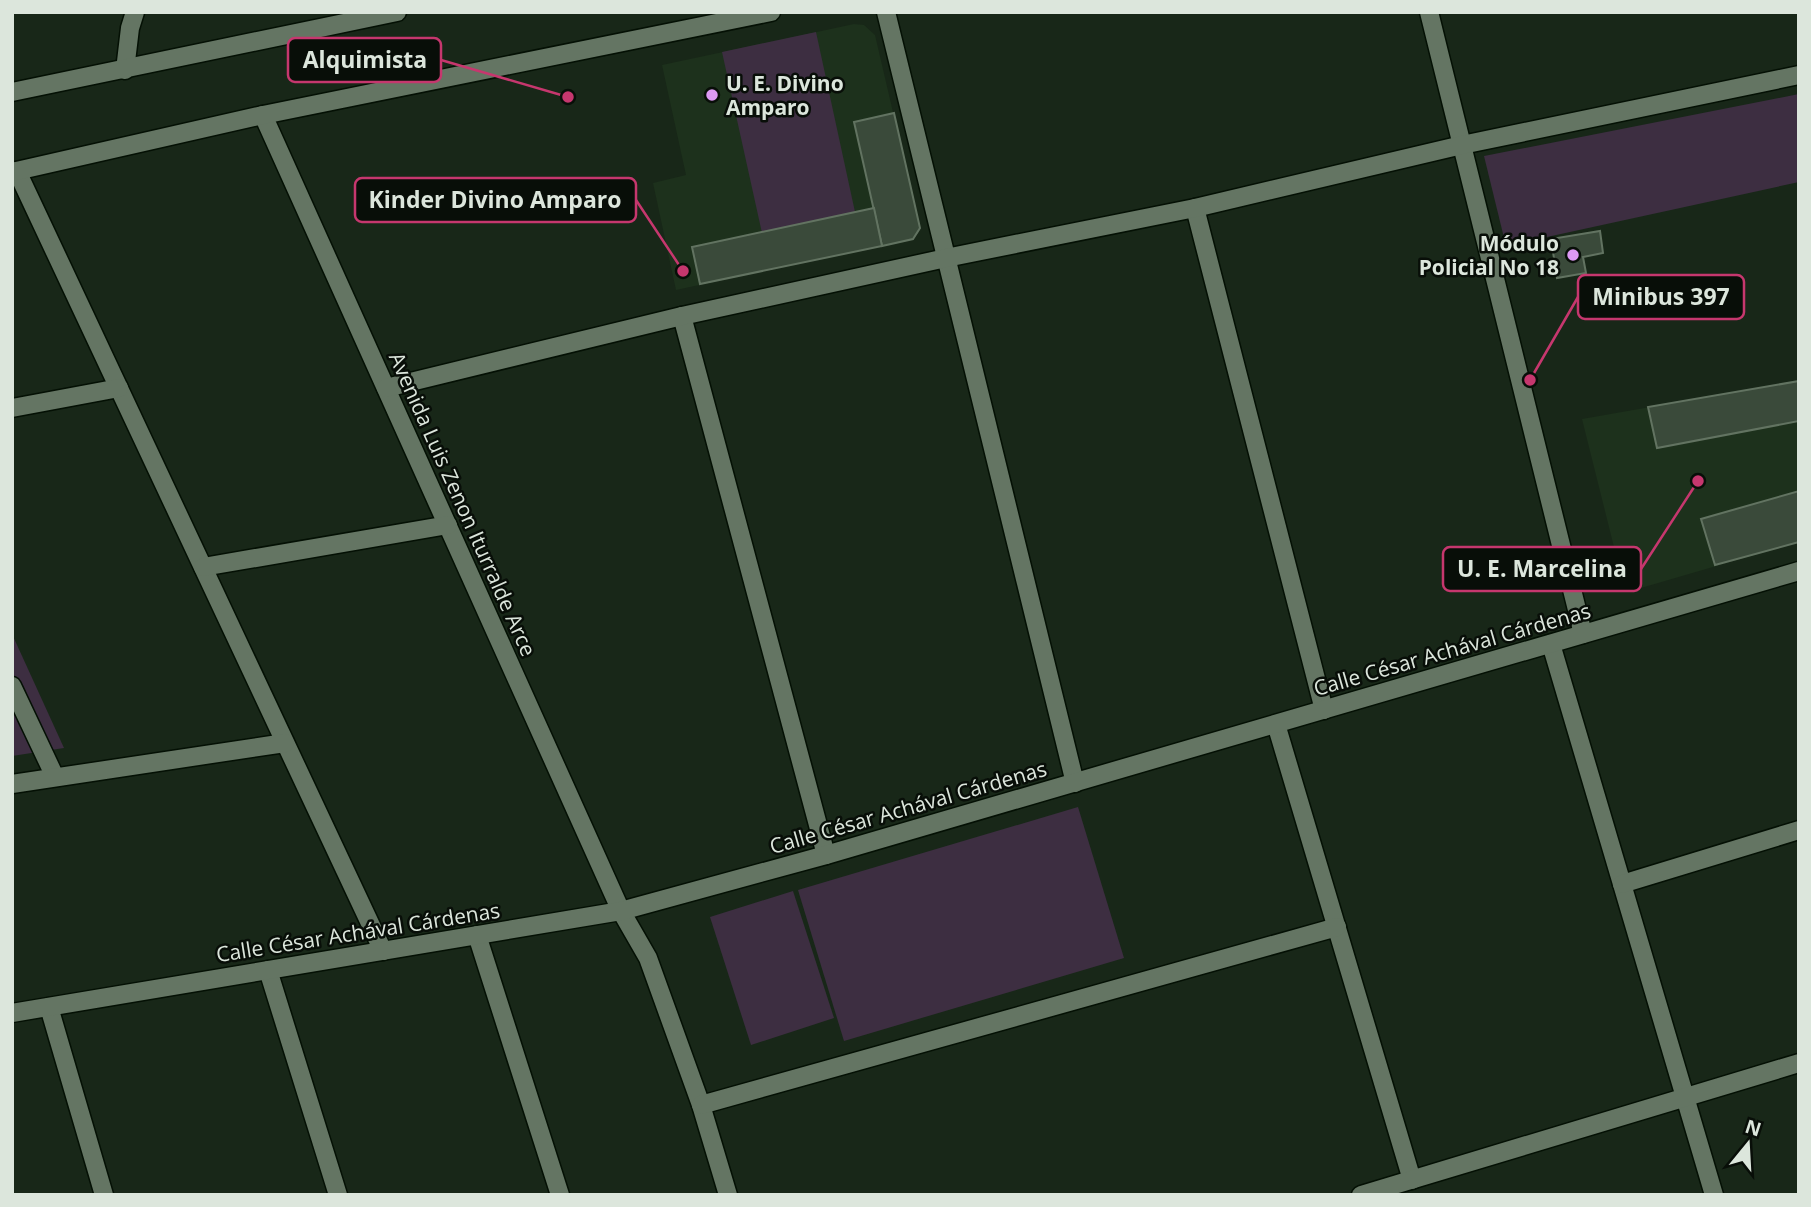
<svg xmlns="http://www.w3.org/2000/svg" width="1811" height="1207" font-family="'Open Sans',sans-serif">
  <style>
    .built { fill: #1d311c }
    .green { fill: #3d2e41 }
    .building { fill: #3a4a3a; stroke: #627361; stroke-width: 2 }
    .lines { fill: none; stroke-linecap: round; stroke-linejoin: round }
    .street-casing { stroke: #041004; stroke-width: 21 }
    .secondary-casing { stroke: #041004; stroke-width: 21 }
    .street { stroke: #647563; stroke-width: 18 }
    .secondary { stroke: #647563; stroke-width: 18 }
    .poi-dot { fill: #dd99f3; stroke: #080e08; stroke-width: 2.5 }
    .labels { text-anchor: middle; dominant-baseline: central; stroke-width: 5; stroke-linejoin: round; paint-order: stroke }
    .poi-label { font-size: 21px; font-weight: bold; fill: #dce6dc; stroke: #080e08; text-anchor: start }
    .street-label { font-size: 21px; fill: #dce6dc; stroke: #080e08 }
    .leader { fill: none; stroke: #c6376e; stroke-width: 2.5 }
    .callout-dot { fill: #c6376e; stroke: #080e08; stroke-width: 2.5 }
    .callout { fill: #080e08; stroke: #c6376e; stroke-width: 2.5 }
    .callout-label { font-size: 23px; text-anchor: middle; font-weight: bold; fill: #dce6dc }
  </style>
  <rect width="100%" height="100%" fill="#182718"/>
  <g class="built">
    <polygon points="854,24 864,25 875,35 920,228 918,233 913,239 676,290 653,183 686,175 662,65"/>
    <polygon points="1799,381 1799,542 1634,590 1623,583 1582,419"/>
  </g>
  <g class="green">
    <polygon points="816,32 855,212 762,233 722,52"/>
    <polygon points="1799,94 1799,182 1506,246 1484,156"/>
    <polygon points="12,634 64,748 12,756"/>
    <polygon points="1078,807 1124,958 844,1041 798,890"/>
    <polygon points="793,891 834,1018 751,1045 710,917"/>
  </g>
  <g class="building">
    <polygon points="894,113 920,228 913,239 882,246 854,122"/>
    <polygon points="874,208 882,246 700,284 692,247"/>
    <polygon points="1600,231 1603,253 1583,257 1586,273 1557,278 1551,239"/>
    <polygon points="1799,381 1799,421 1657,448 1648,407"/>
    <polygon points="1799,491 1799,542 1715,565 1701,519"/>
  </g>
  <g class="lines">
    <g class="street-casing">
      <g id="street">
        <polyline points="886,12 1075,783"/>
        <polyline points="1429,12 1583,634"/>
        <polyline points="125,70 130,28 135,12"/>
        <polyline points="263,115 621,911 648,958 701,1105 728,1195"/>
        <polyline points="17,171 383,951"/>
        <polyline points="1195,208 1324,710"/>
        <polyline points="682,316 826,855"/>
        <polyline points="386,388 682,316 946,258 1195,208 1462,145 1799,75"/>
        <polyline points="12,408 119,388"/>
        <polyline points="203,567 448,525"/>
        <polyline points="1551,644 1714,1195"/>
        <polyline points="12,686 55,777"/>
        <polyline points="1276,724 1412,1180"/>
        <polyline points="12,784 285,743"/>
        <polyline points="1622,884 1799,830"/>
        <polyline points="477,935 560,1195"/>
        <polyline points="268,970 338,1195"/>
        <polyline points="49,1007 104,1195"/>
        <polyline points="12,1013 621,911 826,855 1799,571"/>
        <polyline points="701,1105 1337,927"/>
        <polyline points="1361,1195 1799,1063"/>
      </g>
    </g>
    <g class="secondary-casing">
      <g id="secondary">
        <polyline points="12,92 397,12"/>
        <polyline points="12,172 263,115 771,12"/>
      </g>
    </g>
    <use href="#street" class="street"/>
    <use href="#secondary" class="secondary"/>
  </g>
  <g class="poi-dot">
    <circle cx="712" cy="95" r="7"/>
    <circle cx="1573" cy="255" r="7"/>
  </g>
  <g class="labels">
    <g class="poi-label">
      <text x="726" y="83">U. E. Divino<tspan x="726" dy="24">Amparo</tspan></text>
      <text x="1559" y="243" text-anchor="end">Módulo<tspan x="1559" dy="24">Policial No 18</tspan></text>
    </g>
    <g class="street-label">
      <text transform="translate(463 504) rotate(66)">Avenida Luis Zenon Iturralde Arce</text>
      <text transform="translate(1452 649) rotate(-16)">Calle César Achával Cárdenas</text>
      <text transform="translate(908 807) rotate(-16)">Calle César Achával Cárdenas</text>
      <text transform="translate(358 932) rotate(-9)">Calle César Achával Cárdenas</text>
    </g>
  </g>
  <path class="leader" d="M568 97L441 60M683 271L636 200M1530 380L1578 297M1698 481L1641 569"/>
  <g class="callout-dot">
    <circle cx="568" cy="97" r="7"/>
    <circle cx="683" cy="271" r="7"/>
    <circle cx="1530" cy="380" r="7"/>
    <circle cx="1698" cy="481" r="7"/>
  </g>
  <g class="callout">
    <rect x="288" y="38" width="153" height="44" rx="7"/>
    <rect x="355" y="178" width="281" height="44" rx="7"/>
    <rect x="1578" y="275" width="166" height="44" rx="7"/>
    <rect x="1443" y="547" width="198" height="44" rx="7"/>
  </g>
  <g class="callout-label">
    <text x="365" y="68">Alquimista</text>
    <text x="495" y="208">Kinder Divino Amparo</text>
    <text x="1661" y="305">Minibus 397</text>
    <text x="1542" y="577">U. E. Marcelina</text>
  </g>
  <rect width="1811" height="1207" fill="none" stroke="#dce6dc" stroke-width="28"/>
  <g transform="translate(1748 1144) rotate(18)" stroke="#080e08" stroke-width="5" paint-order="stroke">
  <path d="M0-5L12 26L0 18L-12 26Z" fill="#dce6dc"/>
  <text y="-10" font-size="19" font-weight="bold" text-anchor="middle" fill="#dce6dc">N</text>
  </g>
</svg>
